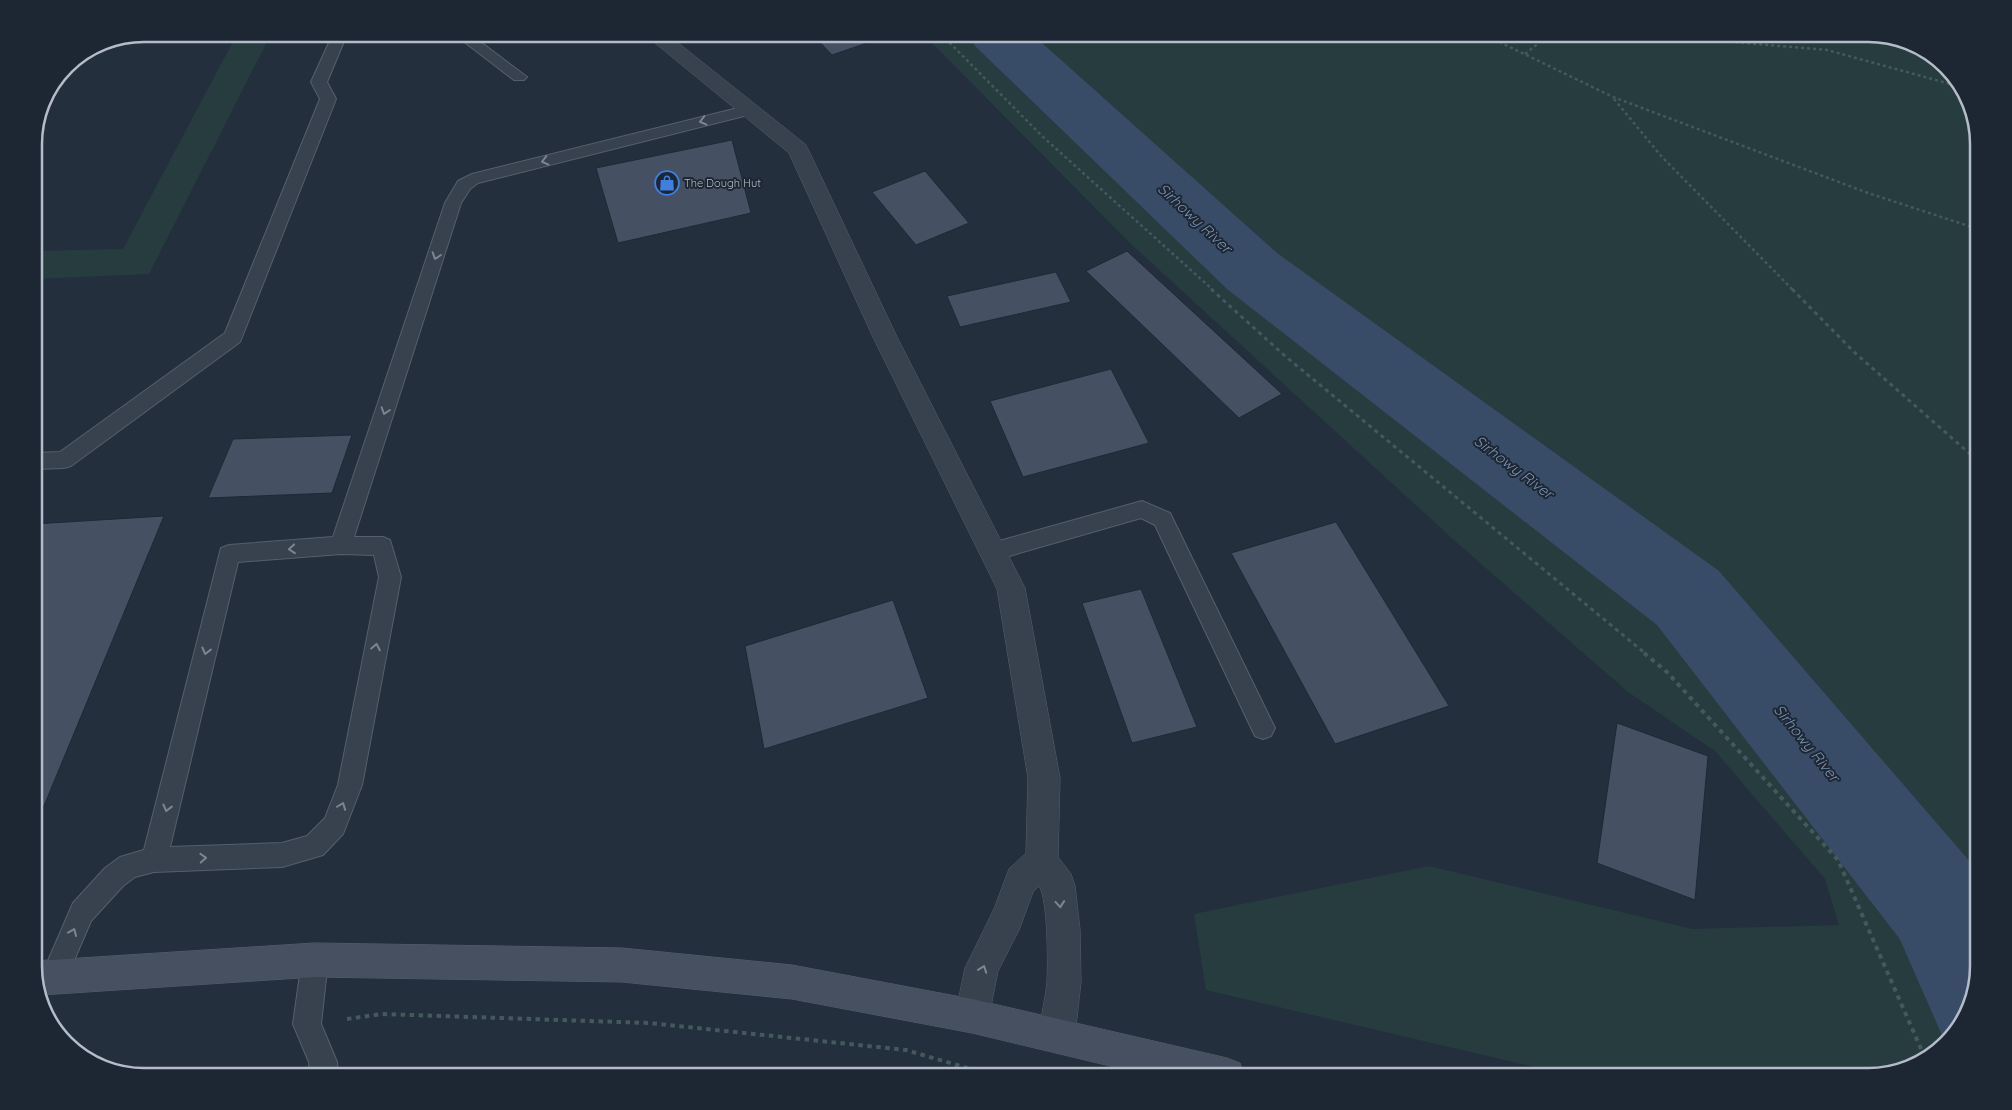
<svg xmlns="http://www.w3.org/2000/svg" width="2012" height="1110" font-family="Quicksand,sans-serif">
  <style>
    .green { fill: #263c3f }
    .water { fill: #394c67 }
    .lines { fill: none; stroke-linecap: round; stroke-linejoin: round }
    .river { fill: #394c67; fill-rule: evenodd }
    .building { fill: #455162; stroke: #1f2835 }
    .service-casing { stroke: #565f6c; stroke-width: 2 }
    .minor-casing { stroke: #565f6c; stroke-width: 1 }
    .secondary-casing { stroke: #565f6c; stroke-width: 1 }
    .path-far2 { stroke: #44595c; stroke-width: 2.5; stroke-dasharray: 3 3; stroke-linecap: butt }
    .path-far1 { stroke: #44595c; stroke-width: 3; stroke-dasharray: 4 4; stroke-linecap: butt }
    .path { stroke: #44595c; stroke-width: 4; stroke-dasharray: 4.5 4.5; stroke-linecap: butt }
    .service { fill: #38414e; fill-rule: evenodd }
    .minor { fill: #38414e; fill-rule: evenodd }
    .secondary { fill: #465061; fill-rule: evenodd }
    .oneway { stroke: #7c8592 }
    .labels { text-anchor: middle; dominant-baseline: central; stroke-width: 4; stroke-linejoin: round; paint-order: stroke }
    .far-poi-label { font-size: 11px; fill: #b4bcc9; stroke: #1d2633; text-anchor: start }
    .water-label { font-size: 15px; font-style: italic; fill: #7c92b1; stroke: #1d2633 }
    .rim { fill: none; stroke: #b4bcc9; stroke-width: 2.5 }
  </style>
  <rect width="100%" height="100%" fill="#242f3e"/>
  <g class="green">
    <polygon points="237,34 271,34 149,274 34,279 34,251 123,249"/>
    <polygon points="923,34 1867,34 1922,49 1963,89 1978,138 1978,885 1944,835 1867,862 1944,1040 1923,1061 1867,1076 1573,1076 1206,990 1194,914 1429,866 1692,929 1839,925 1825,879 1715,751 1628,692 1455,541 1132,245"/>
  </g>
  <polygon class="water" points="1944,835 1978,885 1978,965 1963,1020 1944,1040 1866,862"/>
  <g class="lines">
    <polygon class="river" points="967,34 1032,34 1277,253 1719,571 1978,871 1978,965 1970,997 1933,982 1657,625 1227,289 976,47"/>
  </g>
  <g class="building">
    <polygon points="812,34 893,34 832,55"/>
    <polygon points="732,140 751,213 618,243 596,168"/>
    <polygon points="925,171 969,223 916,245 872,192"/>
    <polygon points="1127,251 1282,394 1239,418 1086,271"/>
    <polygon points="1056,272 1071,302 960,327 947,296"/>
    <polygon points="1111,369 1149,443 1023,477 990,401"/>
    <polygon points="352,435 332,493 208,498 233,439"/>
    <polygon points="164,516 34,830 34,524"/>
    <polygon points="1336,522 1449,706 1335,744 1231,553"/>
    <polygon points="1141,589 1197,727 1132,743 1082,603"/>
    <polygon points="893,600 928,698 764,749 745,646"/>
    <polygon points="1617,723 1708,756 1695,900 1597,863"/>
  </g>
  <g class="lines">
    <g class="service-casing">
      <g id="service">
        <polygon points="333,34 347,34 327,82 336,99 240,342 71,466 64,468 34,469 34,453 60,452 225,333 320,99 311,82"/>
        <polygon points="454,34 470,34 527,77 524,80 514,80"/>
        <path d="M 750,105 L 756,107 L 758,110 L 756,113 L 478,183 L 470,189 L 461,203 L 354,537 L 383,537 L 390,540 L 401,577 L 362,785 L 343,834 L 323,855 L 282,867 L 154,872 L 135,877 L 123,886 L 91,921 L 63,986 L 54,990 L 45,986 L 41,977 L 73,903 L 105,868 L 120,857 L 144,850 L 221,548 L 229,545 L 333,537 L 445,203 L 458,181 L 472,174 ZM 341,554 L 374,555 L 379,577 L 338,785 L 325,818 L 307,836 L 282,843 L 170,847 L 238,562 Z"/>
        <polygon points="1142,501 1170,513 1271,720 1275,728 1271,736 1263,739 1255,736 1155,525 1141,518 992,561 985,558 981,552 985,546 992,543"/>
        <polygon points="315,947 324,951 328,960 321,1024 337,1062 338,1076 310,1076 309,1062 293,1024 302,960 306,951"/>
      </g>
    </g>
    <g class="minor-casing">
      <path id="minor" d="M 647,34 L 667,34 L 805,144 L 808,149 L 896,335 L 1025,588 L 1060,778 L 1058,857 L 1071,874 L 1075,886 L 1080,930 L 1081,982 L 1075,1035 L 1069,1047 L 1057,1053 L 1045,1047 C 1036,1026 1045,1005 1047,982 C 1048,964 1048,899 1039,886 L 1033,892 L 1019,930 L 998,971 L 989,1016 L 984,1028 L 972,1033 L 960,1028 L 955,1016 L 965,968 L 994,909 L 1009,869 L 1026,853 L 1028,778 L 997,589 L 872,335 L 789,153 L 649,38 Z"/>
    </g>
    <g class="secondary-casing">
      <polygon id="secondary" points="315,943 622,948 792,965 972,999 1227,1058 1240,1063 1245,1076 1152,1076 972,1033 792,999 622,982 315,977 41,995 34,972 34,962 36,961"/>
    </g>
    <g class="path-far2">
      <polyline points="941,34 1042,136 1213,290"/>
      <polyline points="1483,34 1613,97 1868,193 1978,229"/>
      <polyline points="1670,34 1686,38 1827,50 1961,87"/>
      <polyline points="1525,54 1550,34"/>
      <polyline points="1614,99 1662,157 1793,290"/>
    </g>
    <g class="path-far1">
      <polyline points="1211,289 1285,356 1646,654"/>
      <polyline points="1792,289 1854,352 1978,461"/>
    </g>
    <g class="path">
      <polyline points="1644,653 1667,672 1838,860 1922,1051 1924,1060"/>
      <polyline points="347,1019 382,1014 649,1023 906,1050 994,1076"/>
    </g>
    <use href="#service" class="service"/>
    <use href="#minor" class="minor"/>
    <use href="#secondary" class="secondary"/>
  </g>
  <defs><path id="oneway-chevron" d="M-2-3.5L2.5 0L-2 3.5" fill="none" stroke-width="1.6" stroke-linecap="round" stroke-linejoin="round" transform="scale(1.25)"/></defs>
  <g class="oneway">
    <use href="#oneway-chevron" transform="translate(703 121) rotate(166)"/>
    <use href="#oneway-chevron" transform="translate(545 161) rotate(166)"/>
    <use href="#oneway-chevron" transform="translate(436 256) rotate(108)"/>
    <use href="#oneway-chevron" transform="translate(385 411) rotate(108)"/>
    <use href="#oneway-chevron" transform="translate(292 549) rotate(175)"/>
    <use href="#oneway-chevron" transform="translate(376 647) rotate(-79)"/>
    <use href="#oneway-chevron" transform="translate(206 651) rotate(104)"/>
    <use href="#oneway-chevron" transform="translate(342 806) rotate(-69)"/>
    <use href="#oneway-chevron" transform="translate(167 808) rotate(104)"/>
    <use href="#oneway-chevron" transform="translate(203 858) rotate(-3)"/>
    <use href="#oneway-chevron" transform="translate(1060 904) rotate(85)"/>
    <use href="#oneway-chevron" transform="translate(73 932) rotate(-67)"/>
    <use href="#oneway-chevron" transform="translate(983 969) rotate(-70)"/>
  </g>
  <defs>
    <g id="shop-ring" transform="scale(1.25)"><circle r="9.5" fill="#1d2633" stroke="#3f7fe0" stroke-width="1.5"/><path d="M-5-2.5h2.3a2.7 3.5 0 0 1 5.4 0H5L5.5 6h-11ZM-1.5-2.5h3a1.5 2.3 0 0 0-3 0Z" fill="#3f7fe0"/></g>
  </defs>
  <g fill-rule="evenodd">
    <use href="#shop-ring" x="667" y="183"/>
  </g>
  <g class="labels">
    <g class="far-poi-label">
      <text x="684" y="183">The Dough Hut</text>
    </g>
    <g class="water-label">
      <text transform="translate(1195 218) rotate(43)">Sirhowy River</text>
      <text transform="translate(1514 467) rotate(37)">Sirhowy River</text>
      <text transform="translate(1807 743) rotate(51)">Sirhowy River</text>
    </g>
  </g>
  <path d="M0 0H2012V1110H0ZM144 42H1868A102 102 0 0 1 1970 144V966A102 102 0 0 1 1868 1068H144A102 102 0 0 1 42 966V144A102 102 0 0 1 144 42Z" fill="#1d2633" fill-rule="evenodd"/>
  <path class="rim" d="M144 42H1868A102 102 0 0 1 1970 144V966A102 102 0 0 1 1868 1068H144A102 102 0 0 1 42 966V144A102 102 0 0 1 144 42Z"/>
</svg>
